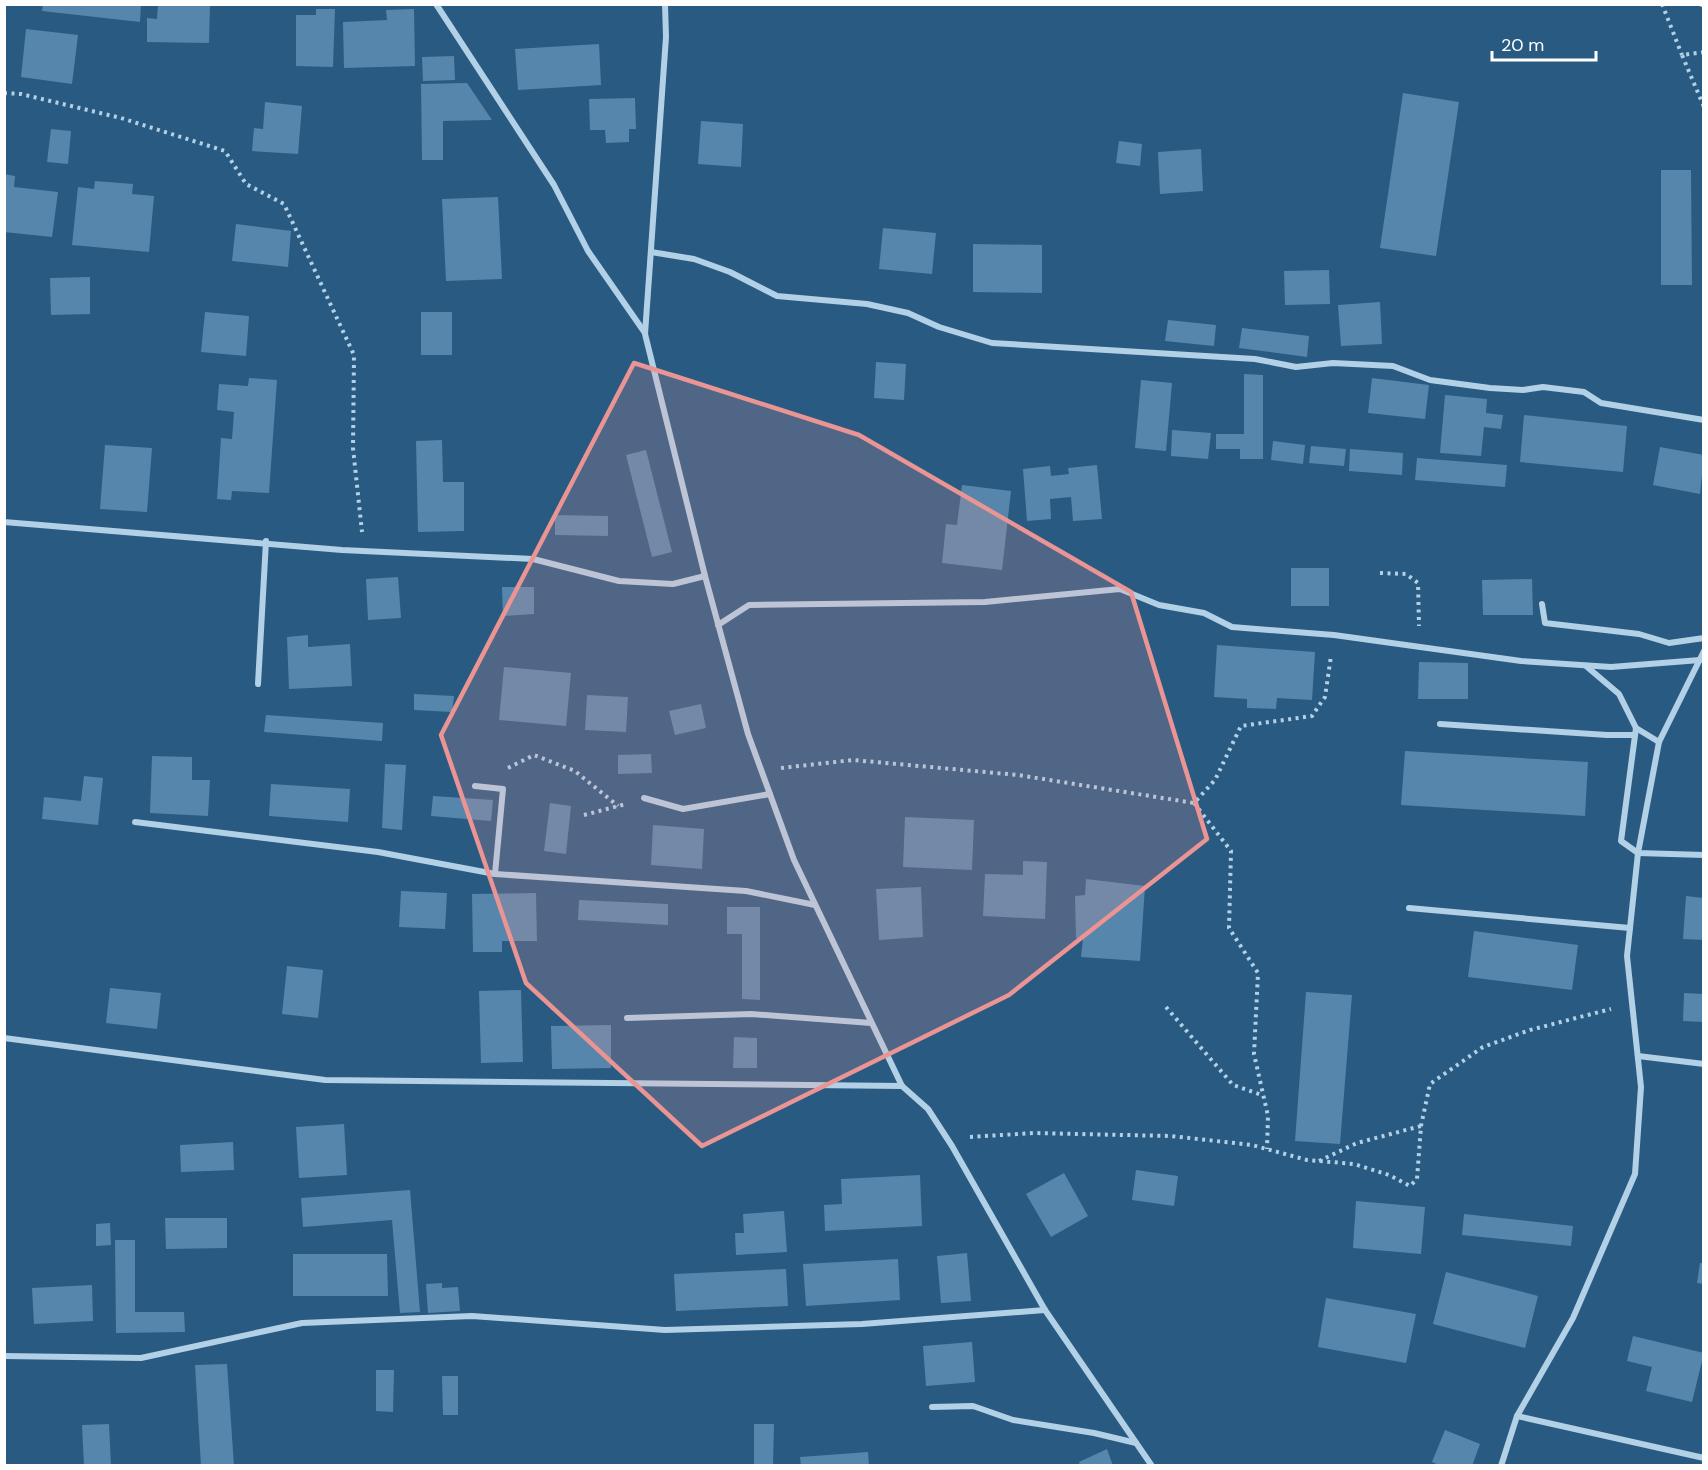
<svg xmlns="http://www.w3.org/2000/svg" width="1708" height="1470" font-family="'DM Sans',sans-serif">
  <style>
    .building { fill: #5686ac }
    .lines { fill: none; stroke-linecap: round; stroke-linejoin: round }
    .path { stroke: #b2d0e6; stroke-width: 4; stroke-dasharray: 3 4.5; stroke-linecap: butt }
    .street { stroke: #b2d0e6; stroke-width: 6 }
    .marked { fill: #ea9494; fill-opacity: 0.2; stroke: #ea9494; stroke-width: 4.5; stroke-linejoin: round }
  </style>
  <rect width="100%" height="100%" fill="#295a82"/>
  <g class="building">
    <polygon points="43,4 141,4 140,22 42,11"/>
    <polygon points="158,4 210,4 209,43 147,42 147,18 157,19"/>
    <polygon points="316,9 335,9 333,67 296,66 296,15 316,15"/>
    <polygon points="414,9 415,66 344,68 343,22 387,20 386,10"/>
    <polygon points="26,29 78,35 72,84 21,77"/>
    <polygon points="599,44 601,85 518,90 515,49"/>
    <polygon points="454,56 455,80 423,81 422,57"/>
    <polygon points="467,83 492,120 443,121 443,160 422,160 421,84"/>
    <polygon points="1403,93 1459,102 1436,256 1380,248"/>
    <polygon points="635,98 636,129 629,129 629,142 606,143 605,130 590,130 589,99"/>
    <polygon points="265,102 302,106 298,154 252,151 254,128 263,129"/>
    <polygon points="701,121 743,124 741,167 698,164"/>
    <polygon points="51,129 71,131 68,164 47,162"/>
    <polygon points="1119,141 1142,144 1140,166 1116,163"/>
    <polygon points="1201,149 1203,191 1160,194 1158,152"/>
    <polygon points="1661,170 1691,170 1692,285 1661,285"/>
    <polygon points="4,174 15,176 14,187 58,192 52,237 4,232"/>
    <polygon points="95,181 133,184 132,194 154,196 149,252 72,245 78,187 94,189"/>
    <polygon points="498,197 502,279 446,281 442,199"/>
    <polygon points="236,224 291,231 288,267 232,261"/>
    <polygon points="883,228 936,233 932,274 879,269"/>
    <polygon points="973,244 1042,245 1042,293 973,292"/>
    <polygon points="1329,270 1330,304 1285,305 1284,271"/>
    <polygon points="90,277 90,314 51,315 50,278"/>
    <polygon points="1380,302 1382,344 1341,346 1338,305"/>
    <polygon points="205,312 249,316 246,356 201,352"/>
    <rect x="421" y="312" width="31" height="43"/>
    <polygon points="1168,320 1216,325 1214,346 1165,341"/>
    <polygon points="1242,328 1309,336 1307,357 1239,348"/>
    <polygon points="876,362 906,364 904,400 874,398"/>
    <polygon points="1244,374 1263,375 1263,459 1240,459 1240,449 1216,449 1216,434 1244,434"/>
    <polygon points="249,378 277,380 269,493 232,491 231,500 217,499 221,438 232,439 234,412 217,410 219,384 248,386"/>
    <polygon points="1372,378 1429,385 1425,419 1368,413"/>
    <polygon points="1141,380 1172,383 1166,451 1135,448"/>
    <polygon points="1445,395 1487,399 1486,413 1503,415 1501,429 1484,427 1481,456 1440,453"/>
    <polygon points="1524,415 1627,426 1623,472 1520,462"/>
    <polygon points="1172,430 1211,433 1208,459 1171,456"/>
    <polygon points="442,440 443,482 464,482 464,531 418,532 416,441"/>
    <polygon points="1273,441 1305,445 1303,464 1271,460"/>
    <polygon points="105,445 152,448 147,512 100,509"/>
    <polygon points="1311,446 1346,449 1344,466 1309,463"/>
    <polygon points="1660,447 1704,455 1700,494 1653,485"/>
    <polygon points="1350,449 1403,453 1402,475 1349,471"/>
    <polygon points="646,450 672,552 652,557 626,455"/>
    <polygon points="1417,458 1507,465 1505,487 1415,480"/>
    <polygon points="1097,465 1102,519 1073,521 1071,497 1050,499 1051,519 1027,521 1023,469 1050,466 1051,476 1069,474 1068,468"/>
    <polygon points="962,485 1011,491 1002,570 942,563 946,524 957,525"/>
    <polygon points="555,515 608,516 608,536 555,535"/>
    <rect x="1291" y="568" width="38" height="38"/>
    <polygon points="398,577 401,618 368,620 366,579"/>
    <polygon points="1532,579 1533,615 1483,615 1482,580"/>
    <polygon points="502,587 534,587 534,614 503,616"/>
    <polygon points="308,635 308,647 350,644 352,686 289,689 287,637"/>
    <polygon points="1217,645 1315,652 1312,700 1277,698 1276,709 1247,708 1247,699 1214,697"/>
    <polygon points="1419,662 1468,663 1468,699 1418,699"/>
    <polygon points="504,667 571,673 566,726 499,720"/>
    <polygon points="414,694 454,696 452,712 414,710"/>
    <polygon points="587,695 628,697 626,732 585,730"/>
    <polygon points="701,704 706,728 675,735 669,711"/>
    <polygon points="266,715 383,723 382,741 264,732"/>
    <polygon points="1405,751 1588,762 1585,816 1401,805"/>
    <polygon points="651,754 652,773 618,774 618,755"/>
    <polygon points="152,756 192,757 192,780 210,780 208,816 150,813"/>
    <polygon points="385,764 406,765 402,830 382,828"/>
    <polygon points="84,776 103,778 98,825 42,819 44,797 81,801"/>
    <polygon points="271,784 350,789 348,822 269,816"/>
    <polygon points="433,796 493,800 491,821 431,816"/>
    <polygon points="550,803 571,806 566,854 544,851"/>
    <polygon points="905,817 974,820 972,870 903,867"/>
    <polygon points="653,825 704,829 702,869 651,865"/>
    <polygon points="1023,861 1047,862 1045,919 983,916 985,874 1023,875"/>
    <polygon points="1086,879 1145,886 1140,961 1081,957 1083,938 1076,938 1075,896 1085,895"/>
    <polygon points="921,887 923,937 879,940 876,889"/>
    <polygon points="401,891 447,893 445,929 399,927"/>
    <polygon points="536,893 537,941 502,941 502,952 473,952 472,894"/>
    <polygon points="1686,896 1704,898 1704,940 1683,939"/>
    <polygon points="579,900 668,904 668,925 578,920"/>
    <polygon points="727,907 760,907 760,1000 742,999 742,934 727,934"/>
    <polygon points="1474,931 1578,945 1572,990 1468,977"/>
    <polygon points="287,966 323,970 318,1018 282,1014"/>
    <polygon points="110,988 161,993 157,1029 106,1023"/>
    <polygon points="521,990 523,1062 481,1063 479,991"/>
    <polygon points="1306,992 1352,995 1340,1144 1295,1141"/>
    <polygon points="1684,993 1704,994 1704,1022 1683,1021"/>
    <polygon points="611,1025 611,1068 552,1069 551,1026"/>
    <polygon points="734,1037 757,1038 757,1068 733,1068"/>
    <polygon points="344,1124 347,1175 299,1178 296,1127"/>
    <polygon points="233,1142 234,1170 181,1172 180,1145"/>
    <polygon points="1136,1170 1178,1176 1174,1206 1132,1200"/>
    <polygon points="1064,1173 1088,1216 1051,1237 1026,1194"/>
    <polygon points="920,1175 922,1226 825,1231 824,1205 842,1204 841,1179"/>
    <polygon points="410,1190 420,1312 400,1313 392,1220 303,1227 301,1198"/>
    <polygon points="1356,1201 1425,1207 1421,1254 1353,1248"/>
    <polygon points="784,1211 787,1252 736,1255 735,1233 744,1233 743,1214"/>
    <polygon points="1464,1214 1573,1226 1571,1246 1462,1235"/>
    <polygon points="165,1218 227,1218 227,1248 166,1249"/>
    <polygon points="110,1223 111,1245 96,1246 96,1224"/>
    <polygon points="115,1240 135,1240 135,1312 184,1312 185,1332 116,1333"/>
    <polygon points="967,1253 971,1301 941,1303 937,1256"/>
    <polygon points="293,1254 387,1254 388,1296 293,1296"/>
    <polygon points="898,1259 900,1300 806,1306 803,1264"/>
    <polygon points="1700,1263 1704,1263 1704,1284 1697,1283"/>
    <polygon points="786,1269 788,1306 676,1311 674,1274"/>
    <polygon points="1446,1272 1538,1296 1525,1348 1433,1324"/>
    <polygon points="442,1283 442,1288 458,1287 460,1311 428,1313 426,1284"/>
    <polygon points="92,1285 93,1321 34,1324 32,1288"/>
    <polygon points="1326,1298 1416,1314 1406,1363 1318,1347"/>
    <polygon points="1633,1336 1704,1353 1692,1402 1646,1391 1652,1367 1627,1361"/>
    <polygon points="972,1342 975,1382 926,1386 923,1346"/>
    <polygon points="227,1364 234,1466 201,1466 195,1365"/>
    <polygon points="376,1370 394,1370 393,1412 376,1411"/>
    <polygon points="442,1376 458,1376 458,1415 443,1415"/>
    <polygon points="109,1424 111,1466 84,1466 82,1425"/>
    <polygon points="754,1424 774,1424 773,1466 754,1466"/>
    <polygon points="1445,1430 1480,1444 1472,1466 1441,1466 1432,1462"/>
    <polygon points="1107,1449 1113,1466 1080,1466 1079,1462"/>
    <polygon points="868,1452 869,1466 801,1466 800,1457"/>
  </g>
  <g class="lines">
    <g class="path">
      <polyline points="1662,4 1682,55"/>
      <polyline points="1700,4 1704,6"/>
      <polyline points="1704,52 1682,55 1704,107"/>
      <polyline points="4,93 21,94 121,118 225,151 246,184 284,204 354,355 353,448 362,532"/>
      <polyline points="1380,573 1406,574 1418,583 1419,626"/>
      <polyline points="508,768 534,755 575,771 618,806"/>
      <polyline points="781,768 853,760 1018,775 1194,803 1215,780 1241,726 1312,716 1325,697 1331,656"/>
      <polyline points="1194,803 1231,851 1229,928 1258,973 1254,1054 1268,1116 1267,1149"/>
      <polyline points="584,815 626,804"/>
      <polyline points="1166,1007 1233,1085 1262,1095"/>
      <polyline points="970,1137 1033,1133 1171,1136 1252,1145 1307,1160 1354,1164 1389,1175 1410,1186 1417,1179 1421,1126 1430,1084 1483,1047 1530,1030 1611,1009"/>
      <polyline points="1319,1161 1357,1143 1421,1126"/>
    </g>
    <g class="street">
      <polyline points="436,4 554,185 588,251 645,333"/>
      <polyline points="665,4 666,37 645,334 705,576 748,734 794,860 902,1086 928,1109 952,1146 1045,1310 1152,1466"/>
      <polyline points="651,252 694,259 730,272 777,296 867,304 908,313 939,327 992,343 1255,359 1296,367 1333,363 1393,366 1430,380 1490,388 1523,390 1543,387 1584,392 1601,403 1704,420"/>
      <polyline points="4,522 342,550 533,559 619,581 673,584 705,576"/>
      <polyline points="1542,604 1545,623 1639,634 1669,643 1704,638"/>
      <polyline points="718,625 749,605 985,602 1120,589 1159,605 1204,613 1232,627 1334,635 1521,661 1611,667 1700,660"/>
      <polyline points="1586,666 1619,694 1636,728 1621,841 1638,853 1704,855"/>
      <polyline points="258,684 266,541"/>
      <polyline points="1440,724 1607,735 1635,735"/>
      <polyline points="1636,728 1659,742"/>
      <polyline points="475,786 503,789 495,874"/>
      <polyline points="644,798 683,809 770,794"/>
      <polyline points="135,822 378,852 495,874 746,891 815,905"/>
      <polyline points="1409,908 1630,928"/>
      <polyline points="627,1018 751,1014 871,1023"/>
      <polyline points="4,1038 325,1080 902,1086"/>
      <polyline points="1638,1056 1704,1064"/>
      <polyline points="4,1356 141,1358 302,1323 472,1316 665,1330 862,1324 1045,1310"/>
      <polyline points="932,1407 973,1406 1013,1420 1094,1433 1136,1443"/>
      <polyline points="1517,1416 1704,1458"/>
      <polyline points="1501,1466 1517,1416 1573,1318 1635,1174 1641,1087 1627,956 1638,853 1659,742 1704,651"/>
    </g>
  </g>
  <path class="marked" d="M 634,363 L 859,435 L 1131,592 L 1207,839 L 1009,995 L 702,1146 L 526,983 L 441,735 Z"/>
  <rect width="1708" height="1470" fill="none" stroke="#ffffff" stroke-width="12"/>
  <path d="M1492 51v9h104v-9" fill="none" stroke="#ffffff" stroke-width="3"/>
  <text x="1501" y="51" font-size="18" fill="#ffffff" stroke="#295a82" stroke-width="4.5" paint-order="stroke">20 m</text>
</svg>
